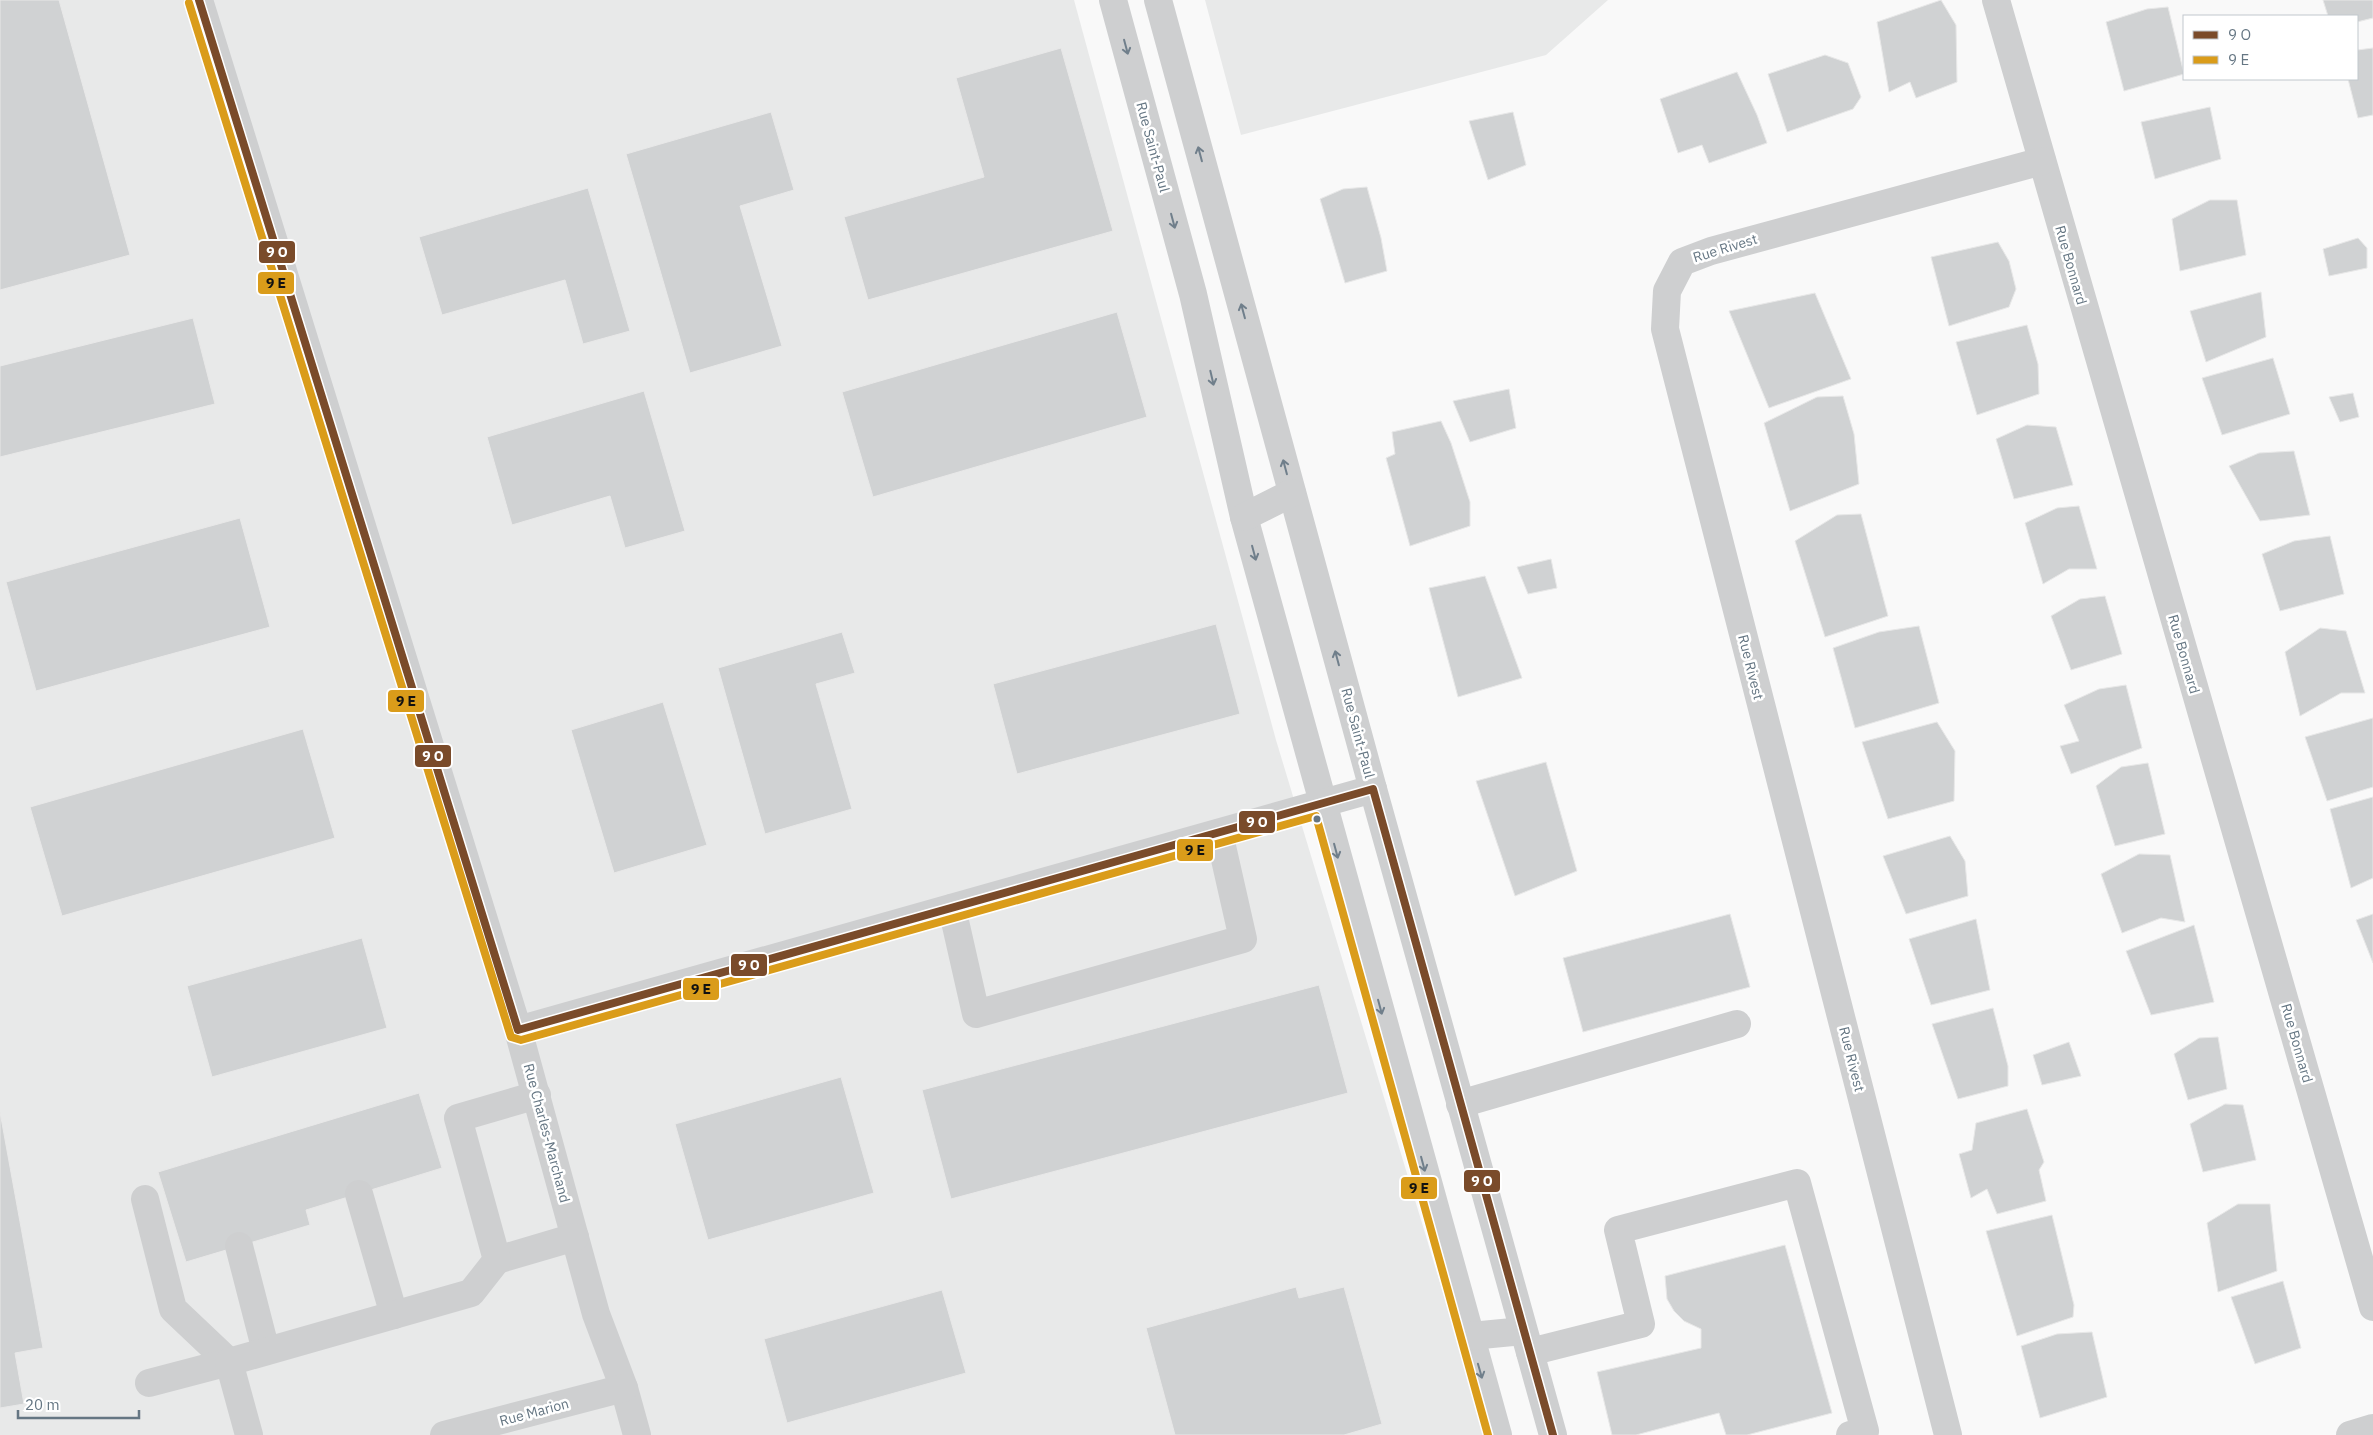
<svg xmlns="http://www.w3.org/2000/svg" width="2373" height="1435" font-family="'IBM Plex Sans',sans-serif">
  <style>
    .built { fill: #e8e9e9 }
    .building { fill: #d0d2d3; stroke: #e8e8e8 }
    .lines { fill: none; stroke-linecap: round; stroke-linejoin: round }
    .minor { stroke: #cecfd0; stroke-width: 28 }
    .bus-1-casing { stroke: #fff; stroke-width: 11 }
    .bus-2-casing { stroke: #fff; stroke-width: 11 }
    .bus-1 { stroke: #7a4b2a; stroke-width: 8 }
    .bus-2 { stroke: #da9c1a; stroke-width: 8 }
    .oneway { stroke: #707f8b }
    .bus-dot { fill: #657683; stroke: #fff; stroke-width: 2 }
    .labels { text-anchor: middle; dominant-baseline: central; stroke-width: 5; stroke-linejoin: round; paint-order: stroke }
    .street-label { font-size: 14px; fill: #657683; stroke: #fff }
    .line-badge { stroke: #fff; stroke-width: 2 }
    .badge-label { font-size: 14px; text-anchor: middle; font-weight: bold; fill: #fff }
    .pale-badge-label { font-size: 14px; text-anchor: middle; font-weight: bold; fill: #111 }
  </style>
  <rect width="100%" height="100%" fill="#f9f9f9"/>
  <g class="built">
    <polygon points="0,0 1074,0 1276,740 1486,1435 0,1435"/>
    <polygon points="1205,0 1608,0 1546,55 1241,135"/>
  </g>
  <g class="building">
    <polygon points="0,0 59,0 130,255 0,290"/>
    <polygon points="1941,0 1956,25 1957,82 1916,98 1910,82 1889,92 1877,22"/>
    <polygon points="2323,0 2373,0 2373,18 2357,22 2357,16 2328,16"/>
    <polygon points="2168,7 2184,74 2124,91 2106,22 2147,9"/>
    <polygon points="1061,48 1113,231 868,300 844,217 984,177 956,78"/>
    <polygon points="2373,48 2373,115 2358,118 2348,79 2357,79 2357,50"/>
    <polygon points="1825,55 1848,63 1861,97 1853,109 1787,132 1768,74"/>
    <polygon points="1737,72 1757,115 1767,143 1709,163 1702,145 1678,153 1660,99"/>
    <polygon points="2210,107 2221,159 2155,179 2141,122"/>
    <polygon points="771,112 794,190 740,206 782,346 690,373 626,154"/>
    <polygon points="1513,112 1526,165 1488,180 1469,121"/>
    <polygon points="1367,187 1381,238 1387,271 1345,283 1320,199 1343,189"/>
    <polygon points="588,188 630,331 583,344 565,280 442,315 419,237"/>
    <polygon points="2210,200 2237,200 2246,255 2180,271 2172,219"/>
    <polygon points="2358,238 2367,248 2367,268 2329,276 2323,249"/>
    <polygon points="1998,242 2009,261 2016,289 2009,307 1949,326 1931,257"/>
    <polygon points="2261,292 2266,337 2206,362 2190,311"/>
    <polygon points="1815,293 1851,379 1769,408 1729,311"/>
    <polygon points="1117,312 1147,417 873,497 842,392"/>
    <polygon points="193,318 215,404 0,457 0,366"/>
    <polygon points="2027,325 2038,364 2039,394 1977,415 1956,342"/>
    <polygon points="2273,358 2290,414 2222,435 2202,378"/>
    <polygon points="1509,389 1516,428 1470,442 1453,401"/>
    <polygon points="644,391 685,531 625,548 610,496 512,525 487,437"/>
    <polygon points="2353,393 2359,417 2340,422 2329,397"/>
    <polygon points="1843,396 1854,434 1859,484 1790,511 1764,423 1817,397"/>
    <polygon points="1441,421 1451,443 1470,502 1470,526 1410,546 1386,458 1395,454 1392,432"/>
    <polygon points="2027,425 2056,427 2073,485 2014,499 1996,439"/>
    <polygon points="2294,451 2310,515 2260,521 2229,466 2259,453"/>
    <polygon points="2079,506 2097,569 2069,569 2043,584 2025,523 2057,508"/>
    <polygon points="1861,514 1888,616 1825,637 1795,541 1837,515"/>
    <polygon points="240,518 270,627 36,691 6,582"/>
    <polygon points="2330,536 2344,594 2280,611 2262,554 2294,541"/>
    <polygon points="1551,559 1557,588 1528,594 1517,567"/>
    <polygon points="1485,576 1522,678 1458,697 1429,588"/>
    <polygon points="2105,596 2122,654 2071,670 2051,616 2080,599"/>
    <polygon points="1216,624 1240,714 1017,774 993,684"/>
    <polygon points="1919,626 1939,703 1855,728 1833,648 1879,632"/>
    <polygon points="2320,628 2346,631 2365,693 2341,693 2300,716 2285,652"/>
    <polygon points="842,632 855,673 816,684 852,809 765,834 718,668"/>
    <polygon points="2126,685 2142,748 2071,774 2060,746 2079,741 2064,705 2099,689"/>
    <polygon points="663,702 707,845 614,873 571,730"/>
    <polygon points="2373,718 2373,787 2327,801 2305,737"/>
    <polygon points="1937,722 1955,751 1954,801 1888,819 1862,742"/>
    <polygon points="303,729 335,838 62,916 30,807"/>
    <polygon points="1546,762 1577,871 1515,896 1476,781"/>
    <polygon points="2148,763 2165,834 2115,846 2096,786 2121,767"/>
    <polygon points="2373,797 2373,878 2351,888 2330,809"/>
    <polygon points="1950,836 1965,861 1968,896 1906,914 1883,856"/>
    <polygon points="2139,854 2170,855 2185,922 2161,918 2122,933 2101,874"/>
    <polygon points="1730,914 1750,987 1583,1032 1563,958"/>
    <polygon points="2373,914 2373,963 2356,920"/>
    <polygon points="1976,919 1990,990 1931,1005 1909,939"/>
    <polygon points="2194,925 2214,1002 2151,1015 2126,951"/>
    <polygon points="362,938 387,1028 212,1077 187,986"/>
    <polygon points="1319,985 1348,1093 951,1199 922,1090"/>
    <polygon points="1993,1008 2008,1066 2008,1086 1958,1099 1932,1024"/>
    <polygon points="2218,1037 2227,1089 2188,1100 2174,1054 2199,1038"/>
    <polygon points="2069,1042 2081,1076 2042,1085 2033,1055"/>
    <polygon points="841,1077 874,1193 708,1240 675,1124"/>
    <polygon points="419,1093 442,1168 306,1210 310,1225 186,1262 158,1172"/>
    <polygon points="2225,1104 2243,1105 2256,1160 2203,1172 2190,1124"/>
    <polygon points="2027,1109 2044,1162 2039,1170 2046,1201 1997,1214 1987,1189 1971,1198 1959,1154 1972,1150 1976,1123"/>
    <polygon points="0,1112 43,1348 15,1353 24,1404 0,1408"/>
    <polygon points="2238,1204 2270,1204 2277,1271 2218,1292 2207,1223"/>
    <polygon points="2052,1215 2074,1305 2073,1317 2017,1336 1986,1231"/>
    <polygon points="1785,1245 1832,1413 1747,1435 1726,1435 1719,1413 1636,1435 1612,1435 1597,1372 1701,1348 1701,1329 1684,1321 1674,1311 1667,1299 1665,1276"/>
    <polygon points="2283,1281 2301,1348 2255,1364 2231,1297"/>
    <polygon points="1296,1287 1299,1298 1344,1287 1382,1424 1344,1435 1175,1435 1146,1328"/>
    <polygon points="942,1290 966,1373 787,1423 764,1339"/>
    <polygon points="2092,1332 2107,1397 2040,1418 2021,1346 2057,1334"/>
  </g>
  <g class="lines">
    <g class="minor">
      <polyline points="199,0 518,1030 596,1314 624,1388 637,1435"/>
      <polyline points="1113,0 1193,294 1244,517 1498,1435"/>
      <polyline points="1158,0 1373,789 1553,1435"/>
      <polyline points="1996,0 2373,1307"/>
      <polyline points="1244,517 1292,493"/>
      <polyline points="952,908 976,1014 1243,939 1219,833"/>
      <polyline points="518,1030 1373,789"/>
      <polyline points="1460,1104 1737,1024"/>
      <polyline points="359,1194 394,1315"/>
      <polyline points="145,1199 173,1309 229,1362"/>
      <polyline points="239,1246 266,1351"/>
      <polyline points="497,1260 575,1237"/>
      <polyline points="1471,1336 1523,1331"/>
      <polyline points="1530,1352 1641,1324 1618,1230 1797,1183 1865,1431 1850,1435"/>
      <polyline points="149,1383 229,1362"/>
      <polyline points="249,1435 229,1362 471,1293 497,1260 458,1118 537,1095"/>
      <polyline points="444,1435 624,1388"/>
      <polyline points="1948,1435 1665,329 1667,291 1682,262 1711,251 2042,161"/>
      <polyline points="2350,1435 2373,1428"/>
    </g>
    <g class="bus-1-casing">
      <polyline id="bus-1" points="199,0 518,1030 1373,789 1553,1435"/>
    </g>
    <g class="bus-2-casing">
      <polyline id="bus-2" points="189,3 511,1037 521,1040 1316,816 1488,1435"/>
    </g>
    <use href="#bus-1" class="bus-1"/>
    <use href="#bus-2" class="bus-2"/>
  </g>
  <defs><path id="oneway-shaft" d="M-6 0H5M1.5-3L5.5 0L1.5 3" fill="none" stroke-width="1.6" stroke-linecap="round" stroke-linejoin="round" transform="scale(1.25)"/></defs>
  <g class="oneway">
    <use href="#oneway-shaft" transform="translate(1126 47) rotate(75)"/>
    <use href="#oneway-shaft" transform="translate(1200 154) rotate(-105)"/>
    <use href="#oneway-shaft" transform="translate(1173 221) rotate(75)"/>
    <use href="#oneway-shaft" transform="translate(1243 311) rotate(-105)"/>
    <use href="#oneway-shaft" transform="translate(1212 378) rotate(77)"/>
    <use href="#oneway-shaft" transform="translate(1285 467) rotate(-105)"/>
    <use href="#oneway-shaft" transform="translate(1254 553) rotate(75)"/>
    <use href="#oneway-shaft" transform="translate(1337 658) rotate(-105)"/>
    <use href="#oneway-shaft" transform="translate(1336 851) rotate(75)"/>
    <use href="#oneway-shaft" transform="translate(1380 1007) rotate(75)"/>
    <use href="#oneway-shaft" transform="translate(1423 1164) rotate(75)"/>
    <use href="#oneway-shaft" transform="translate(1480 1371) rotate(74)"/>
  </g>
  <circle class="bus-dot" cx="1317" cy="819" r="4.5"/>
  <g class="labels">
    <g class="street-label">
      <text transform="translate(1153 147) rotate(75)">Rue Saint-Paul</text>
      <text transform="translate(1725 248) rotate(-17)">Rue Rivest</text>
      <text transform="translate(2071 265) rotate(74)">Rue Bonnard</text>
      <text transform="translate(2184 654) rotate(74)">Rue Bonnard</text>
      <text transform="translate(1751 667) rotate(76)">Rue Rivest</text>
      <text transform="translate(1358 733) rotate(75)">Rue Saint-Paul</text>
      <text transform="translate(2297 1043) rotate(74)">Rue Bonnard</text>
      <text transform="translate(1852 1059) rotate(76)">Rue Rivest</text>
      <text transform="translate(547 1133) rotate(75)">Rue Charles-Marchand</text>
      <text transform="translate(534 1412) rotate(-15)">Rue Marion</text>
    </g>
  </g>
  <g class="line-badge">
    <rect x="258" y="240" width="38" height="24" rx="5" fill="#7a4b2a"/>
    <rect x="257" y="271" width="38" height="24" rx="5" fill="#da9c1a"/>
    <rect x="387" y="689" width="38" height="24" rx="5" fill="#da9c1a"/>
    <rect x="414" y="744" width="38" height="24" rx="5" fill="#7a4b2a"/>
    <rect x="1238" y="810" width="38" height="24" rx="5" fill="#7a4b2a"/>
    <rect x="1176" y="838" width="38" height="24" rx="5" fill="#da9c1a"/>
    <rect x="730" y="953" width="38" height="24" rx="5" fill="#7a4b2a"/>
    <rect x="682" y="977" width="38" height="24" rx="5" fill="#da9c1a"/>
    <rect x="1463" y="1169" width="38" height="24" rx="5" fill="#7a4b2a"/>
    <rect x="1400" y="1176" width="38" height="24" rx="5" fill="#da9c1a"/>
  </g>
  <g class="badge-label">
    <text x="277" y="257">9 O</text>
    <text x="433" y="761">9 O</text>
    <text x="1257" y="827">9 O</text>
    <text x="749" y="970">9 O</text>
    <text x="1482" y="1186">9 O</text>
  </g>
  <g class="pale-badge-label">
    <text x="276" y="288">9 E</text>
    <text x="406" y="706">9 E</text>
    <text x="1195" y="855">9 E</text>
    <text x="701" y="994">9 E</text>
    <text x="1419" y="1193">9 E</text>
  </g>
  <rect x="2183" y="15" width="175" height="65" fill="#ffffff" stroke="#c1c8cd"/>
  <rect x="2193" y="31" width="25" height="8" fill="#7a4b2a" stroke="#c1c8cd"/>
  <text x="2228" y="40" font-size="15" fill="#657683">9 O</text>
  <rect x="2193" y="56" width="25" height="8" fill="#da9c1a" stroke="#c1c8cd"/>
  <text x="2228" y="65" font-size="15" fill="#657683">9 E</text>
  <path d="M18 1410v8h121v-8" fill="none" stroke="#657683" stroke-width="2.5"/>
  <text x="25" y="1410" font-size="15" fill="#657683" stroke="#ffffff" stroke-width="4" paint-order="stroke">20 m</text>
</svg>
